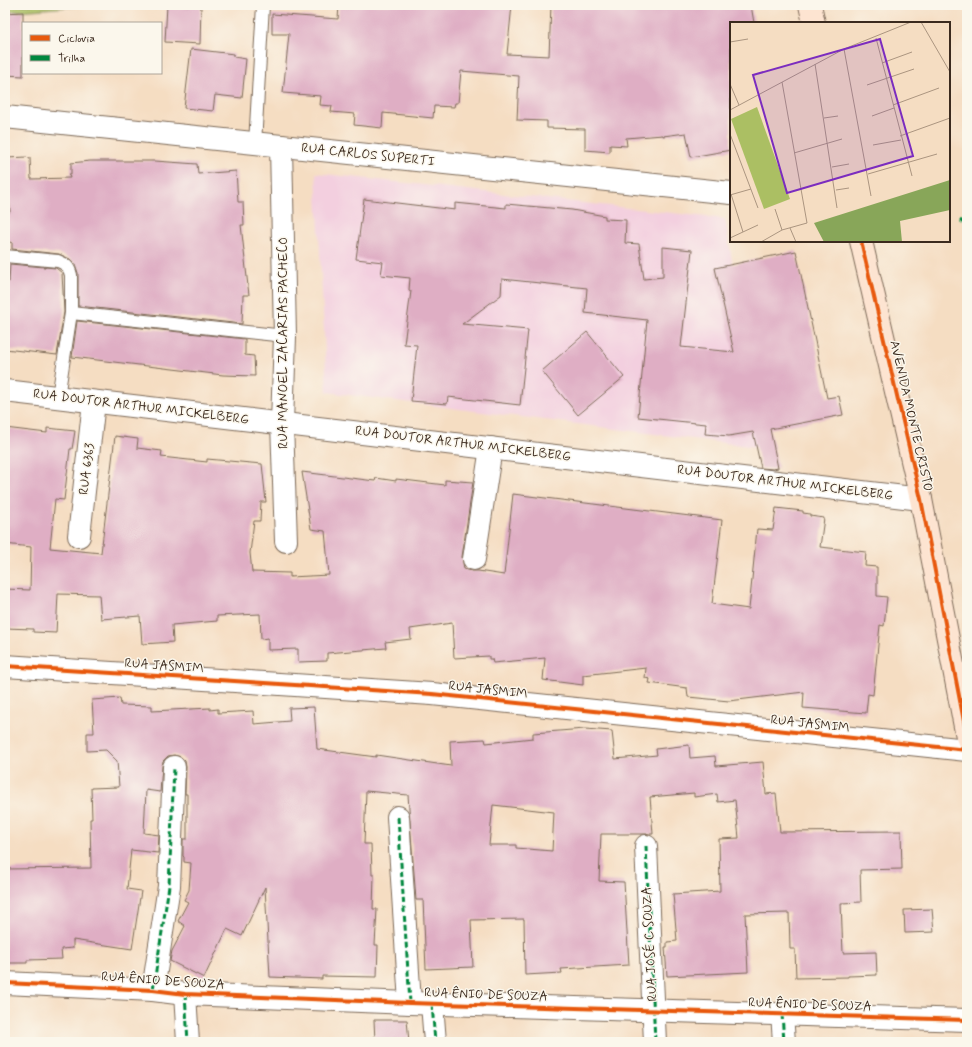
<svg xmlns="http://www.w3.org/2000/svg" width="972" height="1047" font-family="Mynerve,sans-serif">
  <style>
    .built { fill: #f3cfdf }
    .green { fill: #abbf63; stroke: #737440 }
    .building { fill: #dfaec4; fill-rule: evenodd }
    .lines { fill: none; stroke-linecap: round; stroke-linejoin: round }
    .lane-casing { stroke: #7c6957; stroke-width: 14 }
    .street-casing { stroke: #7c6957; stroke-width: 24 }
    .secondary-casing { stroke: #7c6957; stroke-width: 24 }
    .lane { stroke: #fff; stroke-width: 12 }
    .street { stroke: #fff; stroke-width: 22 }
    .secondary { stroke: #fde4d1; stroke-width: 22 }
    .quiet { stroke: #00873e; stroke-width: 3; stroke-dasharray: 6 3; stroke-linecap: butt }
    .cycleway-casing { stroke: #fbf7ec; stroke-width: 6 }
    .cycleway { stroke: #e8590c; stroke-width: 4 }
    .labels { text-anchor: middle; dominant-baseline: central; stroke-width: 3; stroke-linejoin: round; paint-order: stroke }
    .street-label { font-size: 13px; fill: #3b2a1e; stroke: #fbf7ec }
    .inset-road { fill: none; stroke: #ab9580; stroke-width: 1 }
    .view { fill: #7b2cbf; fill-opacity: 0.15; stroke: #7b2cbf; stroke-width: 2 }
    .inset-edge { fill: none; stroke: #3b2a1e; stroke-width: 2 }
  </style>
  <rect width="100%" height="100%" fill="#fbf7ec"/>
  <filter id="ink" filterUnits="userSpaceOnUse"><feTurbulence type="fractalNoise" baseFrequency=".025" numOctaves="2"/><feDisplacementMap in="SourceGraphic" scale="8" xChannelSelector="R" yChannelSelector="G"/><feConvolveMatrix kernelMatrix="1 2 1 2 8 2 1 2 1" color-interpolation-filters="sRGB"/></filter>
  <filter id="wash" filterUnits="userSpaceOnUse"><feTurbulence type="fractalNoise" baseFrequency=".012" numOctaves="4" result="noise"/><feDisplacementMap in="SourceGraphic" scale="16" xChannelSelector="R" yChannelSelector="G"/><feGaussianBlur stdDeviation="0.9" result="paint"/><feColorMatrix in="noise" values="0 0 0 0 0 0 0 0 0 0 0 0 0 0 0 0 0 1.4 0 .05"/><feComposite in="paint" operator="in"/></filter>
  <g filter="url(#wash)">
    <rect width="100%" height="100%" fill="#f5ddc2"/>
    <polygon class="built" points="316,173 725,219 763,448 327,392"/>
    <polygon class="green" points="5,5 97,5 5,12"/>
    <g id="blocks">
      <g class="building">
        <polygon points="167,5 201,6 200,44 165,42"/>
        <polygon points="339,5 512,5 507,54 549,56 551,5 751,5 754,23 731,23 731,150 691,157 686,133 663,136 663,135 626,138 627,146 610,145 610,152 585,150 585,129 547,128 547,121 517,120 519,76 461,71 458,103 455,103 454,107 434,106 433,118 383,113 382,128 354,125 355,114 331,112 332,106 320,105 321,96 283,93 289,34 272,34 272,14 338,19"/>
        <polygon points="23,12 23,76 5,75 5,13"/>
        <polygon points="191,49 234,54 234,57 246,59 242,98 215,95 213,111 184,108"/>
        <polygon points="27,157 28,158 30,158 31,179 70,178 69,174 71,174 71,163 90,161 155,161 197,164 198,174 236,171 238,202 243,202 244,225 241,225 249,295 243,295 242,324 78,306 78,273 75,264 70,259 59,254 12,249 12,242 5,243 5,212 10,212 7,158"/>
        <polygon points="364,199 455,210 455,203 506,208 506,204 572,210 605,216 605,219 626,220 625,243 639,244 644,279 663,277 663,247 692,250 681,347 734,352 715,268 796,251 827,398 839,396 843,415 770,429 778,468 773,469 761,468 753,432 729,436 705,434 706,424 638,417 647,320 585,313 587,288 502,279 501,295 462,324 528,330 520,405 448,397 447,404 411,401 417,345 404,344 411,291 409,290 410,278 381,275 383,262 356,259"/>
        <polygon points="10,264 56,268 62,273 64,312 57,355 5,349 5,282 9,282"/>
        <polygon points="77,321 245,339 245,355 254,356 255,376 223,375 72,357"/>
        <polygon points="587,332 624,377 578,415 542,371"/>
        <polygon points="5,428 47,433 47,428 75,431 72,449 70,449 64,500 55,499 50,548 101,553 115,436 138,439 137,448 162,451 161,457 207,462 207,459 262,464 266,502 261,502 260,521 254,521 250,553 252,572 290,573 290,577 329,575 325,531 311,529 302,472 375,481 376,478 396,481 396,479 445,485 445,480 473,482 462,557 464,569 472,571 478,571 504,575 513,494 722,520 712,604 749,609 757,529 773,530 776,508 803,511 803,513 810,514 810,516 824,518 820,547 866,552 865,566 877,567 877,596 887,597 884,626 880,625 873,695 868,694 866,713 803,708 804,692 729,701 688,697 687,688 649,683 650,679 645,678 646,668 583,675 583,685 543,680 545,658 493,663 492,659 489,659 489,656 454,658 452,623 410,629 411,639 385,642 386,648 327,653 327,661 298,662 298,649 268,650 268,638 261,639 260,614 217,616 217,621 172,625 173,642 142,644 140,616 101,619 99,595 58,594 56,633 33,632 33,629 5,628 5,589 30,590 31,547 5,544"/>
        <path d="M 120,698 L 121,705 L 152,706 L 152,711 L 210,708 L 210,710 L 218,709 L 218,713 L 253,711 L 254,724 L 290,721 L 289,708 L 314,707 L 317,749 L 376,757 L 376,755 L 451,766 L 450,741 L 485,739 L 486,743 L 533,738 L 533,733 L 585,729 L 612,731 L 615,759 L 657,755 L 656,749 L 689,745 L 690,758 L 715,756 L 716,766 L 763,762 L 766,794 L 776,793 L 780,832 L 901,831 L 902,869 L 860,870 L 861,902 L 841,903 L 843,953 L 876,952 L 877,975 L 848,976 L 848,977 L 796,978 L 795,949 L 790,949 L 789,913 L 745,914 L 748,972 L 667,976 L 665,947 L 667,947 L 667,942 L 677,941 L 673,894 L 720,891 L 719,839 L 739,838 L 735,800 L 718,802 L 717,794 L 694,797 L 694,793 L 650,797 L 653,834 L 601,834 L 599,881 L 624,882 L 629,965 L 561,969 L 562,973 L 525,975 L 524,919 L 471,920 L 473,967 L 426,969 L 423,900 L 416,900 L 408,795 L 366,791 L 364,844 L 371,844 L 372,875 L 374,875 L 373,909 L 377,909 L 375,945 L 378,945 L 377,977 L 322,976 L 322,979 L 270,977 L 265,887 L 242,936 L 227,929 L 204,978 L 170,961 L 172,951 L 185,926 L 178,921 L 188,902 L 184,900 L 189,890 L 191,863 L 184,862 L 184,857 L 183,856 L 183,839 L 187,839 L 187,794 L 185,794 L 186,767 L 185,761 L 181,757 L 174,755 L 168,756 L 163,761 L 162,766 L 160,792 L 146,790 L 144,833 L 159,835 L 158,853 L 131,850 L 127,889 L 141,891 L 132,949 L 73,940 L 73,948 L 61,949 L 62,959 L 27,960 L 27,963 L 5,963 L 5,869 L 91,868 L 90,819 L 92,819 L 91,788 L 119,787 L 117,761 L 106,750 L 87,751 L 87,733 L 94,733 L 92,700 ZM 493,805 L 554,812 L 552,851 L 516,848 L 516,845 L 489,845 Z"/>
        <polygon points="932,909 934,932 905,933 904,910"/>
        <polygon points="374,1020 407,1020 409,1042 375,1042"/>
      </g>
    </g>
  </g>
  <g filter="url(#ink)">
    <use href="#blocks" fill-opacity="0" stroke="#7c6957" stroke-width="1"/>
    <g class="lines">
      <g class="lane-casing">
        <g id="lane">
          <polyline points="255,144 263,5"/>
          <path d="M 5,256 L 58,261 C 66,264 69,267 71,275 L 71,313 L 58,397"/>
          <polyline points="71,313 285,336"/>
        </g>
      </g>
      <g class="street-casing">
        <g id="street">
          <polyline points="5,117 731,193"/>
          <polyline points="281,146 285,336 282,423 286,541"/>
          <polyline points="5,391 921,499"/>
          <polyline points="79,536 94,402"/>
          <polyline points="474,559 491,448"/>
          <polyline points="5,666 432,694 967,750"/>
          <polyline points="398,817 410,1003"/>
          <polyline points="646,846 655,1042"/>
          <polyline points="5,983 153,990 185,994 410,1003 967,1020"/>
          <polyline points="153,990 169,886 174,767"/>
          <polyline points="185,994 188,1042"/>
          <polyline points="432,1004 435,1042"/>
          <polyline points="782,1014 784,1042"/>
        </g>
      </g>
      <g class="secondary-casing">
        <g id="secondary">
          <polyline points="810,5 814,23"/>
          <polyline points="861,241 921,499 967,737"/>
        </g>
      </g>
      <use href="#lane" class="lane"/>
      <use href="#street" class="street"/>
      <use href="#secondary" class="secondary"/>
      <g class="quiet">
        <polyline points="960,220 967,226"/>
        <polyline points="398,817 410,1003"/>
        <polyline points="646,846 655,1042"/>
        <polyline points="153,990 169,886 174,767"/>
        <polyline points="185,994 188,1042"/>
        <polyline points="432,1004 435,1042"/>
        <polyline points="782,1014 784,1042"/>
      </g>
      <g class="cycleway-casing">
        <g id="cycleway">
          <polyline points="861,241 921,499 967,737"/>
          <polyline points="5,666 432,694 967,750"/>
          <polyline points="5,983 153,990 185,994 410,1003 967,1020"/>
        </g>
      </g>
      <use href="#cycleway" class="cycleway"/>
    </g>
  </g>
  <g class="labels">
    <g class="street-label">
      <text transform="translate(368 155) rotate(6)">RUA CARLOS SUPERTI</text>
      <text transform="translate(283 343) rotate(-90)">RUA MANOEL ZACARIAS PACHECO</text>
      <text transform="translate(141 407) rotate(7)">RUA DOUTOR ARTHUR MICKELBERG</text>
      <text transform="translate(911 416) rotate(77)">AVENIDA MONTE CRISTO</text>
      <text transform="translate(463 444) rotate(7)">RUA DOUTOR ARTHUR MICKELBERG</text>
      <text transform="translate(87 469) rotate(-83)">RUA 6363</text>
      <text transform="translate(785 483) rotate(7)">RUA DOUTOR ARTHUR MICKELBERG</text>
      <text transform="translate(164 666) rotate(4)">RUA JASMIM</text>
      <text transform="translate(488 690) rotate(6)">RUA JASMIM</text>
      <text transform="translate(810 724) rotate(6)">RUA JASMIM</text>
      <text transform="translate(650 944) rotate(-93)">RUA JOSÉ C SOUZA</text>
      <text transform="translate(163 981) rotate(4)">RUA ÊNIO DE SOUZA</text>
      <text transform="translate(486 995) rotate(2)">RUA ÊNIO DE SOUZA</text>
      <text transform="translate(810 1005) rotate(2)">RUA ÊNIO DE SOUZA</text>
    </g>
  </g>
  <g transform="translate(730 22)">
    <rect width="220" height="220" fill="#f5ddc2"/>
    <path d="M 27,85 L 60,177 L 34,187 L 1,97 Z" fill="#abbf63"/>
    <path d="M 220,158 L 220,188 L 170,199 L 172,220 L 94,220 L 84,201 Z" fill="#88a659"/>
    <path class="inset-road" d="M 191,0 L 220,50M 146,16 L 182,154M 0,20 L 18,17M 114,27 L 141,174M 152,41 L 182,30M 85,42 L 107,186M 0,62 L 9,83M 137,63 L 184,47M 163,83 L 209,66M 0,88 L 114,27 L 181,0M 142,94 L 164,86M 94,96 L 108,94M 0,112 L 28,186M 170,114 L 220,96M 143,123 L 171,118M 64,131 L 112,117M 102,145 L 119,142M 138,152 L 207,132M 106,168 L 119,166M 1,172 L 13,210M 0,173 L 21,167M 45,187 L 52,208M 60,206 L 66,220M 0,216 L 28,203M 31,220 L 52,208 L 77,201 L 52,60"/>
    <path class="view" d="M 150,17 L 183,134 L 57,171 L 23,53 Z"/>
    <rect width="220" height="220" class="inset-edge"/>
  </g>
  <rect width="972" height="1047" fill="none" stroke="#fbf7ec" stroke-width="20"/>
  <rect x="22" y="22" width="140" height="52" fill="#fbf7ec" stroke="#aea59a"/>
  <rect x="30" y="35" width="20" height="6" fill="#e8590c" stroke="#aea59a"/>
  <text x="58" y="42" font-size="12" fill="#3b2a1e">Ciclovia</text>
  <rect x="30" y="55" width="20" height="6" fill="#00873e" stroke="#aea59a"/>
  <text x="58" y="62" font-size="12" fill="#3b2a1e">Trilha</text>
</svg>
